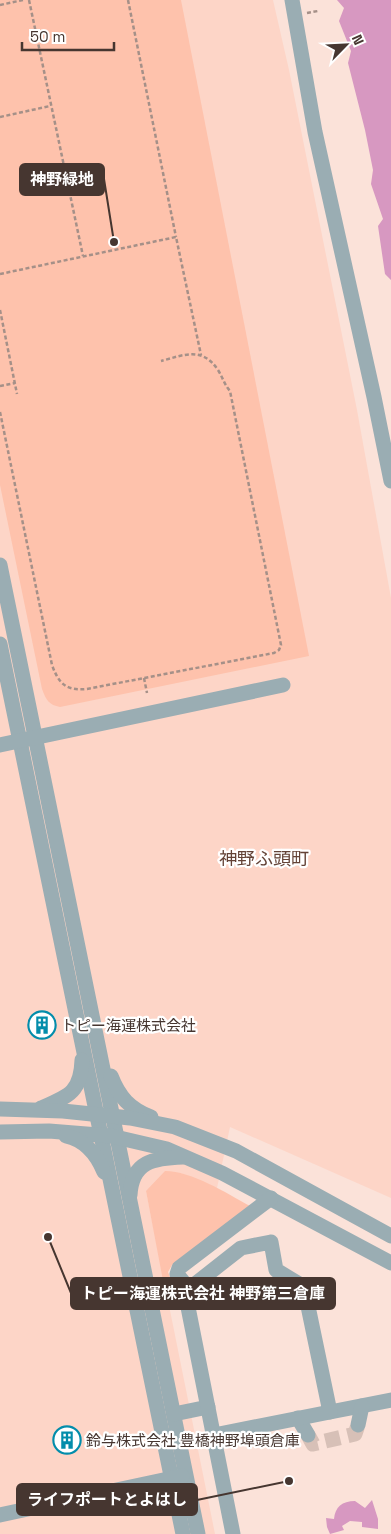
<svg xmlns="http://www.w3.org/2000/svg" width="391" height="1534" font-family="'Space Grotesk','Noto Sans JP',sans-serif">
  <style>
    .built { fill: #fdd5c7 }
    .green { fill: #fec2ac }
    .water { fill: #d798c1 }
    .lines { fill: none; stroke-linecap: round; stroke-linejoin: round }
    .minor-tunnel { stroke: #d7c0b7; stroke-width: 15; stroke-dasharray: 15 8; stroke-linecap: butt }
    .path { stroke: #a59088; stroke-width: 2.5; stroke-dasharray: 4 2.5; stroke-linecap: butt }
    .minor { stroke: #9aadb3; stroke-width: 15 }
    .labels { text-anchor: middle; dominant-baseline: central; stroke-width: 4.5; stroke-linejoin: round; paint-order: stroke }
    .poi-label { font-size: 15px; fill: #463630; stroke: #fff; text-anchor: start }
    .quarter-label { font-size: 18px; fill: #644337; stroke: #fff }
    .leader { fill: none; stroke: #463630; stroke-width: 2 }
    .callout-dot { fill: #463630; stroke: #fff; stroke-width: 2 }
    .callout { fill: #463630; stroke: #463630; stroke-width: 2 }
    .callout-label { font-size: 16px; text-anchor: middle; font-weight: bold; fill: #fff }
  </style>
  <rect width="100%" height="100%" fill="#fbe2d9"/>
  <polygon class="built" points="0,0 273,0 289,70 357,410 391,598 391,1198 230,1127 217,1188 181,1173 146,1191 215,1534 0,1534"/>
  <g class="green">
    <path d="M 0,0 L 181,0 L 309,656 L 60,707 C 49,705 46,700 42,689 L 0,485 Z"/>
    <path d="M 165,1171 C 192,1171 226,1193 250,1206 L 172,1265 L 168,1272 L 171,1280 L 177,1288 L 165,1291 L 146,1191 Z"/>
  </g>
  <g class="water">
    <polygon points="337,0 391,0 391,280 385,274 378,226 383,219 371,184 373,170 365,130 348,63 351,51 339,21 344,8"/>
    <path d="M 372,1500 L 378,1519 L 378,1529 L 362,1527 L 362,1522 L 350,1521 L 342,1526 L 344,1530 L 330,1534 L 327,1527 L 326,1518 L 334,1519 C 335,1507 342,1501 355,1501 L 365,1508 Z"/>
  </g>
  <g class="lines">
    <polyline class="minor-tunnel" points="308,1435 313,1444 355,1434 358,1425"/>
    <g class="path">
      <polyline points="29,0 83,256"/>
      <polyline points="128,0 176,237"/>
      <polyline points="0,5 23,0"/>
      <polyline points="307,13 318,11"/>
      <polyline points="0,117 50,106"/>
      <polyline points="0,274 176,237 201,355"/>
      <polyline points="0,310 17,394"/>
      <polyline points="0,386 15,383"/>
      <path d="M 0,412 L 52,665 C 59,684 66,691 87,689 L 274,653 L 279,650 L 281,645 L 230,391 C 224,384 223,378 218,370 C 202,346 184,355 161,361"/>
      <polyline points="144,678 147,693"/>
    </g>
    <g class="minor">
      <polyline points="292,0 315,132 374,397 391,481"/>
      <polyline points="0,565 198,1534"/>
      <polyline points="0,644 183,1534"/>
      <polyline points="0,745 283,685"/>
      <path d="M 111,1076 C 119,1097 130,1109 151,1117"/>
      <path d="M 41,1108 C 69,1096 81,1092 82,1060"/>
      <polyline points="0,1109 63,1111 130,1118 175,1127 236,1151 391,1236"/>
      <polyline points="0,1132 49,1131 111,1136 167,1149 222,1173 391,1263"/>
      <path d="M 66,1136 C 85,1140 97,1155 104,1172"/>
      <path d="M 130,1195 C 132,1161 154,1158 183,1157"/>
      <polyline points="189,1289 177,1274 179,1268 271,1198"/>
      <polyline points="330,1412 391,1400"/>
      <polyline points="174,1414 208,1407"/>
      <polyline points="298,1418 308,1435"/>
      <polyline points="358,1425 362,1406"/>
      <polyline points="214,1435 330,1412 304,1287 276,1270 271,1242 241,1248 185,1292 233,1534"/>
      <polyline points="0,1515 182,1476"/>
    </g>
  </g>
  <defs>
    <g id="building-ring" transform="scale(1.4375)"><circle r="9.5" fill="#fff" stroke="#038dab" stroke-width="1.5"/><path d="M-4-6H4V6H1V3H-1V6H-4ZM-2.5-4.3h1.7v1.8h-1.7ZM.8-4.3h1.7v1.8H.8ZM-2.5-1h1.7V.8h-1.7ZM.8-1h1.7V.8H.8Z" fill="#038dab"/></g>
  </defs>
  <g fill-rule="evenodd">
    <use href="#building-ring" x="42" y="1025"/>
    <use href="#building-ring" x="67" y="1440"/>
  </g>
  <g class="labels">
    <g class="poi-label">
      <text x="61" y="1025">トピー海運株式会社</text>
      <text x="86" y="1440">鈴与株式会社 豊橋神野埠頭倉庫</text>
    </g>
    <g class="quarter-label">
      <text x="264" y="858">神野ふ頭町</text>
    </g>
  </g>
  <path class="leader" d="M114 242L104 179M48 1237L71 1293M289 1481L197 1500"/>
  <g class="callout-dot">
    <circle cx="114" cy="242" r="5"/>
    <circle cx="48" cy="1237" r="5"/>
    <circle cx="289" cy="1481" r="5"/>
  </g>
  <g class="callout">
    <rect x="20" y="164" width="84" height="31" rx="5"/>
    <rect x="71" y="1278" width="264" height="31" rx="5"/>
    <rect x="17" y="1484" width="180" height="31" rx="5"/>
  </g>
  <g class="callout-label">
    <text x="62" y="185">神野緑地</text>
    <text x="203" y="1299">トピー海運株式会社 神野第三倉庫</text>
    <text x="107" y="1505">ライフポートとよはし</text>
  </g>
  <g transform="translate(346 45) rotate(66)" stroke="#ffffff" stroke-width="4" paint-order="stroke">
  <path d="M0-4L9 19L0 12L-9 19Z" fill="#463630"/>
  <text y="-8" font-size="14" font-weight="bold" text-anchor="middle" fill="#463630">N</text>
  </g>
  <path d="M22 42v8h92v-8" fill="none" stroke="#463630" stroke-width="2.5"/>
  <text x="30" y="42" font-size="15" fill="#463630" stroke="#ffffff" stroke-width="4" paint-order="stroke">50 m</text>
</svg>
